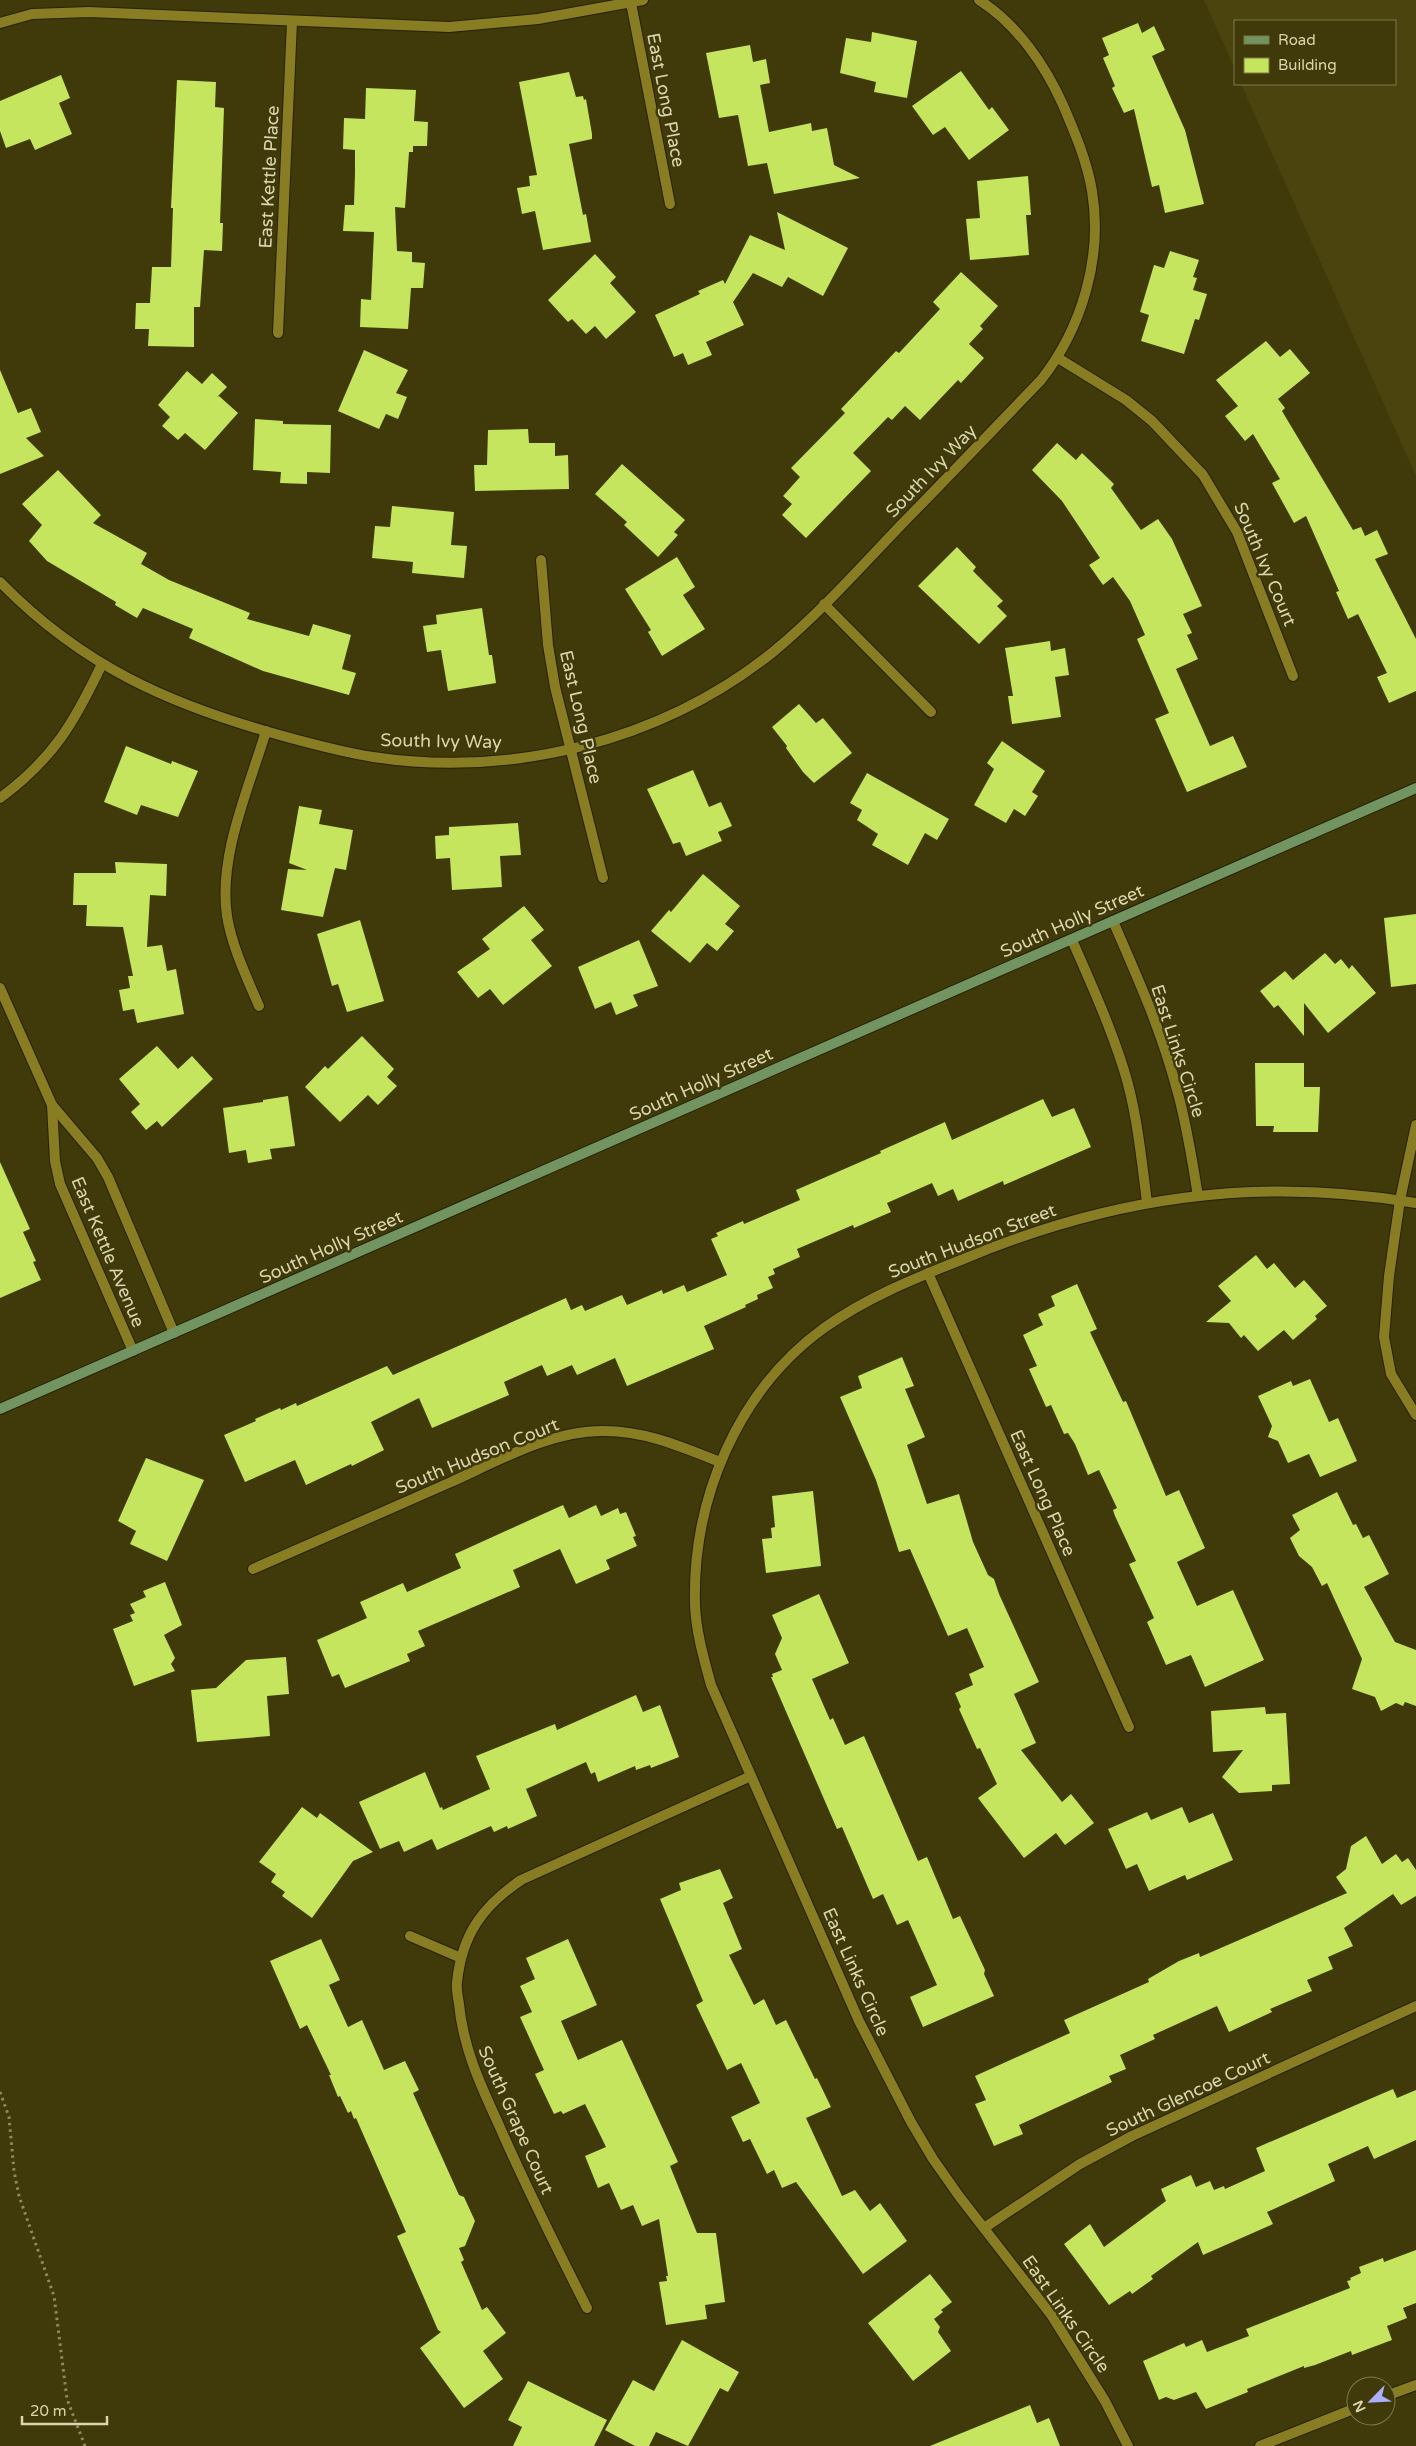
<svg xmlns="http://www.w3.org/2000/svg" width="1416" height="2446" font-family="'Varela Round',sans-serif">
  <style>
    .built { fill: #4b440f }
    .building { fill: #c4e55d }
    .lines { fill: none; stroke-linecap: round; stroke-linejoin: round }
    .street-casing { stroke: #252106; stroke-width: 12 }
    .secondary-casing { stroke: #252106; stroke-width: 12 }
    .path { stroke: #8f8a5d; stroke-width: 3; stroke-dasharray: 2.5 4; stroke-linecap: butt }
    .street { stroke: #897d23; stroke-width: 10 }
    .secondary { stroke: #719461; stroke-width: 10 }
    .labels { text-anchor: middle; dominant-baseline: central; stroke-width: 5; stroke-linejoin: round; paint-order: stroke }
    .street-label { font-size: 18px; fill: #dad5ac; stroke: #403a0a }
  </style>
  <rect width="100%" height="100%" fill="#403a0a"/>
  <polygon class="built" points="1204,0 1416,0 1416,476 1241,84 1395,84 1395,21 1235,21 1235,69"/>
  <g class="building">
    <polygon points="1138,23 1142,33 1154,26 1165,50 1152,56 1185,130 1204,204 1165,213 1159,185 1152,187 1134,109 1124,113 1112,88 1115,86 1103,58 1109,55 1102,38"/>
    <polygon points="872,32 917,41 907,98 874,92 876,82 840,73 846,38 871,42"/>
    <polygon points="750,45 753,62 766,59 770,83 760,85 769,132 811,123 812,131 827,128 834,165 860,178 774,194 767,163 748,166 738,115 719,118 706,53"/>
    <polygon points="961,71 989,110 992,107 1009,130 969,160 945,127 933,135 912,106"/>
    <polygon points="569,72 576,97 583,96 584,100 586,99 592,134 592,139 569,144 583,215 586,214 591,242 543,250 535,211 522,214 517,188 530,186 529,176 537,175 519,82"/>
    <polygon points="61,75 70,98 59,103 72,134 35,150 30,139 6,148 0,131 0,101"/>
    <polygon points="177,80 216,82 215,107 224,108 220,223 223,223 222,251 204,250 200,307 194,307 194,347 148,346 149,329 135,329 136,303 150,303 152,267 171,267 173,208 171,208"/>
    <polygon points="366,88 416,90 414,121 428,122 427,146 413,146 413,152 409,152 405,208 395,207 397,251 412,252 412,262 425,263 423,288 411,288 408,329 360,327 361,299 371,300 374,232 343,231 345,205 354,205 355,173 355,150 343,149 344,118 365,119"/>
    <polygon points="1028,176 1031,215 1026,215 1029,255 970,260 966,219 980,218 977,181"/>
    <polygon points="777,212 848,248 823,296 788,277 782,287 753,273 733,302 744,325 706,342 712,355 688,365 683,353 674,357 655,315 700,294 698,291 723,280 725,284 750,235 785,250"/>
    <polygon points="1170,251 1199,260 1193,277 1197,278 1193,290 1207,294 1199,320 1195,319 1184,354 1141,341 1149,315 1140,312 1154,265 1164,268"/>
    <polygon points="595,254 616,277 610,283 636,312 606,339 595,326 586,334 572,319 568,322 548,300"/>
    <polygon points="961,272 998,306 980,326 983,329 969,344 984,358 961,383 958,380 920,420 905,406 892,420 888,417 853,453 871,471 806,538 782,515 792,504 783,496 800,477 791,468 845,413 841,409 896,351 899,353 940,309 933,302"/>
    <polygon points="1266,341 1280,357 1290,349 1310,373 1278,399 1285,408 1282,411 1353,530 1361,527 1365,536 1377,530 1388,554 1375,559 1416,639 1416,691 1389,703 1377,677 1387,673 1358,614 1348,619 1336,592 1339,591 1306,516 1294,523 1272,483 1280,479 1253,434 1245,441 1225,416 1238,406 1216,380"/>
    <polygon points="364,350 408,370 396,393 407,397 398,419 386,414 379,429 338,411"/>
    <polygon points="0,370 18,413 31,408 41,432 26,438 44,456 0,474"/>
    <polygon points="187,371 202,384 212,373 227,387 217,397 219,396 238,413 205,450 185,433 178,440 162,426 170,417 158,405"/>
    <polygon points="255,419 283,421 283,424 331,425 330,473 307,472 307,484 280,483 281,472 253,470"/>
    <polygon points="528,429 529,443 555,443 555,456 568,455 569,489 475,491 474,465 487,465 488,430"/>
    <polygon points="1057,443 1076,460 1082,453 1114,484 1111,488 1141,530 1158,519 1172,539 1202,606 1183,614 1192,633 1187,635 1198,659 1176,669 1210,746 1233,736 1247,767 1187,792 1155,719 1169,713 1137,639 1145,635 1130,601 1113,577 1103,585 1089,565 1100,558 1062,501 1032,470"/>
    <polygon points="622,464 685,520 674,532 678,535 658,557 624,525 627,522 595,494"/>
    <polygon points="58,470 101,515 93,523 147,553 141,564 169,580 250,613 247,619 309,636 313,624 351,635 342,669 356,673 349,695 263,671 189,638 193,629 143,608 137,618 115,605 116,602 47,561 29,541 42,525 22,504"/>
    <polygon points="392,506 454,512 451,545 467,546 464,578 412,573 413,562 372,558 375,526 390,527"/>
    <polygon points="957,547 976,567 973,571 1003,601 997,606 1007,616 979,644 918,586"/>
    <polygon points="677,557 695,587 683,595 705,629 662,656 648,632 651,630 625,589"/>
    <polygon points="482,608 489,655 492,655 496,683 448,691 441,650 427,652 423,626 437,624 436,615"/>
    <polygon points="1050,641 1051,651 1065,648 1069,675 1055,677 1061,717 1012,724 1008,696 1013,696 1005,648"/>
    <polygon points="799,704 816,723 823,718 852,753 814,783 803,772 786,748 787,746 772,727"/>
    <polygon points="1002,741 1045,771 1032,792 1038,796 1025,816 1014,809 1006,823 974,805 994,769 987,763"/>
    <polygon points="126,746 171,764 172,761 198,771 178,817 141,805 137,815 104,802"/>
    <polygon points="693,770 709,807 721,802 732,826 718,832 722,841 686,856 680,842 673,844 647,789"/>
    <polygon points="867,773 949,819 937,840 925,833 908,865 872,845 878,834 857,820 862,810 850,803"/>
    <polygon points="299,806 322,810 319,824 353,830 346,870 335,868 323,917 281,910 288,869 307,870 289,863"/>
    <polygon points="518,823 521,855 500,856 502,887 452,890 450,858 436,859 435,836 449,835 449,827"/>
    <polygon points="115,862 167,864 166,896 150,895 147,947 162,945 167,971 176,969 184,1014 137,1023 134,1009 123,1011 119,990 130,988 128,976 133,976 123,927 86,926 87,905 73,905 74,873 116,873"/>
    <polygon points="703,874 740,906 725,924 734,931 717,951 707,943 690,963 651,931 669,910 671,912"/>
    <polygon points="524,906 544,930 531,940 552,966 503,1005 490,989 478,998 457,972 490,949 482,939"/>
    <polygon points="1416,914 1416,984 1391,987 1384,918"/>
    <polygon points="360,920 384,1001 347,1012 338,984 332,986 317,934"/>
    <polygon points="639,940 658,986 633,995 638,1006 616,1015 611,1002 595,1009 578,967"/>
    <polygon points="1325,953 1335,964 1341,959 1349,969 1352,965 1376,993 1328,1033 1304,1003 1304,1036 1278,1005 1274,1008 1260,991 1285,971 1293,980"/>
    <polygon points="362,1036 394,1069 387,1077 397,1086 378,1105 368,1095 340,1122 305,1087 325,1066 328,1069"/>
    <polygon points="157,1046 178,1069 192,1056 213,1079 162,1127 157,1121 146,1130 131,1112 140,1104 119,1079"/>
    <polygon points="1255,1063 1304,1063 1304,1087 1320,1087 1318,1132 1273,1132 1274,1126 1256,1126"/>
    <polygon points="288,1096 295,1146 270,1149 272,1159 248,1163 246,1150 229,1153 223,1108 263,1102 263,1100"/>
    <polygon points="1043,1099 1052,1117 1074,1108 1091,1147 1004,1185 1003,1181 958,1201 953,1189 938,1196 932,1183 887,1203 891,1212 854,1228 853,1225 797,1249 800,1257 773,1269 775,1274 768,1277 773,1288 757,1295 758,1299 745,1305 746,1307 704,1326 714,1349 627,1386 615,1358 577,1375 572,1365 547,1376 542,1365 504,1382 509,1395 432,1428 419,1398 371,1422 384,1450 352,1466 351,1464 306,1485 295,1460 245,1482 224,1435 256,1421 255,1419 280,1408 281,1410 296,1403 297,1406 387,1366 393,1375 566,1298 571,1310 582,1305 585,1311 622,1295 627,1305 662,1290 663,1294 684,1285 687,1292 727,1275 711,1239 718,1236 716,1233 743,1221 744,1224 800,1200 796,1190 881,1153 880,1151 945,1122 952,1140"/>
    <polygon points="0,1162 30,1229 23,1232 36,1261 33,1262 41,1280 0,1298"/>
    <polygon points="1256,1255 1267,1269 1274,1263 1295,1288 1304,1280 1327,1306 1315,1316 1317,1319 1293,1340 1284,1330 1258,1351 1244,1335 1241,1338 1229,1323 1206,1322 1231,1301 1218,1286"/>
    <polygon points="1077,1284 1097,1329 1090,1332 1123,1402 1126,1401 1166,1496 1179,1490 1205,1548 1177,1562 1197,1606 1233,1590 1264,1660 1205,1687 1191,1655 1166,1665 1147,1622 1154,1618 1129,1564 1136,1561 1115,1516 1113,1510 1117,1508 1099,1470 1088,1475 1075,1444 1068,1433 1064,1434 1051,1405 1046,1407 1029,1369 1037,1366 1023,1335 1043,1325 1038,1314 1055,1306 1051,1296"/>
    <polygon points="902,1357 914,1386 905,1389 925,1437 907,1445 927,1504 959,1494 973,1542 988,1575 994,1579 999,1594 1039,1682 1014,1694 1036,1743 1021,1750 1062,1802 1071,1794 1094,1823 1065,1845 1056,1833 1024,1858 978,1798 997,1784 980,1748 977,1749 959,1709 961,1707 955,1693 973,1685 969,1674 984,1667 967,1628 948,1636 910,1549 899,1552 876,1480 840,1397 862,1388 858,1376"/>
    <polygon points="1310,1379 1329,1422 1338,1418 1357,1461 1320,1477 1309,1454 1288,1463 1278,1441 1268,1437 1272,1426 1258,1396 1291,1381 1293,1386"/>
    <polygon points="146,1458 204,1480 167,1561 130,1544 136,1531 118,1521"/>
    <polygon points="813,1491 821,1566 766,1573 762,1539 772,1538 771,1528 775,1527 772,1496"/>
    <polygon points="1337,1492 1353,1525 1356,1524 1363,1538 1369,1535 1389,1574 1364,1587 1395,1642 1416,1650 1416,1706 1405,1702 1403,1706 1396,1703 1381,1711 1375,1697 1352,1689 1362,1659 1327,1583 1322,1586 1312,1567 1299,1556 1290,1538 1300,1530 1292,1515"/>
    <polygon points="563,1505 569,1518 596,1505 601,1516 618,1508 620,1514 626,1512 636,1536 633,1537 637,1546 606,1560 610,1569 576,1584 560,1549 513,1570 520,1587 418,1631 425,1646 407,1654 410,1661 345,1688 339,1674 332,1677 317,1640 367,1618 360,1602 403,1583 407,1592 461,1568 455,1554"/>
    <polygon points="165,1582 182,1625 164,1635 175,1658 171,1664 175,1671 134,1686 113,1629 133,1621 130,1615 135,1613 130,1604 146,1597 143,1591"/>
    <polygon points="819,1594 849,1663 812,1679 830,1720 833,1718 845,1745 864,1736 918,1861 927,1857 953,1919 960,1916 985,1970 984,1974 994,1996 923,2027 910,1997 937,1985 908,1920 897,1925 883,1894 873,1899 842,1827 837,1829 771,1677 773,1677 772,1674 782,1670 775,1654 782,1638 772,1615"/>
    <polygon points="286,1657 289,1694 267,1696 270,1736 197,1742 191,1690 216,1688 246,1660"/>
    <polygon points="636,1695 643,1712 660,1705 679,1757 651,1768 650,1765 636,1770 635,1766 598,1782 595,1772 591,1774 586,1762 526,1789 537,1816 508,1829 507,1826 494,1832 491,1826 437,1850 432,1839 404,1852 399,1841 380,1849 359,1802 425,1772 440,1808 442,1807 443,1810 490,1789 476,1756 555,1724 557,1730"/>
    <polygon points="1265,1707 1266,1714 1286,1713 1290,1784 1272,1785 1272,1791 1239,1793 1222,1777 1243,1750 1213,1752 1211,1711"/>
    <polygon points="302,1807 317,1818 320,1813 373,1852 353,1861 312,1918 282,1896 285,1892 271,1882 276,1874 259,1862"/>
    <polygon points="1182,1807 1189,1823 1213,1813 1233,1860 1187,1880 1185,1875 1149,1891 1137,1864 1126,1869 1108,1829 1147,1812 1151,1820"/>
    <polygon points="1366,1836 1382,1864 1396,1854 1402,1862 1408,1858 1416,1870 1416,1896 1401,1905 1393,1894 1344,1928 1353,1946 1328,1957 1333,1969 1307,1980 1312,1991 1270,2009 1272,2012 1229,2032 1217,2006 1153,2035 1155,2039 1120,2055 1126,2069 1109,2076 1112,2082 1019,2125 1023,2134 994,2146 975,2104 986,2100 975,2076 1070,2033 1064,2020 1149,1982 1148,1979 1179,1961 1199,1953 1200,1957 1347,1893 1336,1877 1346,1869 1351,1846"/>
    <polygon points="720,1869 733,1898 723,1903 742,1949 729,1955 754,2005 764,1999 776,2025 786,2020 815,2079 817,2078 831,2107 806,2118 842,2196 855,2190 870,2211 880,2203 907,2241 863,2274 796,2182 782,2188 774,2170 767,2174 750,2139 743,2142 731,2117 760,2103 741,2063 727,2070 696,2005 703,2001 660,1899 681,1890 679,1883"/>
    <polygon points="321,1939 340,1980 329,1985 348,2027 362,2020 384,2070 405,2061 419,2090 413,2093 459,2195 464,2197 475,2221 465,2246 459,2248 464,2260 461,2262 482,2310 487,2307 506,2333 483,2351 503,2379 464,2408 420,2348 441,2332 438,2330 397,2236 406,2232 356,2118 354,2119 351,2111 348,2113 340,2096 338,2097 329,2075 331,2075 307,2025 300,2029 270,1961"/>
    <polygon points="568,1939 597,2005 561,2021 578,2060 622,2040 678,2162 670,2166 697,2233 716,2233 725,2302 705,2305 707,2319 666,2325 659,2282 667,2281 666,2276 668,2276 659,2219 642,2226 633,2205 621,2210 609,2183 598,2188 585,2156 606,2147 585,2104 563,2114 561,2111 554,2114 535,2074 544,2070 520,2017 532,2012 520,1986 535,1979 526,1958"/>
    <polygon points="1393,2089 1397,2098 1416,2090 1416,2140 1374,2159 1368,2146 1328,2164 1335,2181 1267,2212 1273,2224 1203,2255 1198,2242 1151,2276 1153,2279 1132,2294 1130,2291 1109,2305 1064,2244 1090,2224 1104,2247 1166,2201 1161,2189 1191,2175 1196,2187 1210,2181 1214,2190 1224,2186 1225,2189 1265,2171 1256,2148"/>
    <polygon points="1416,2250 1416,2303 1403,2308 1407,2318 1387,2326 1392,2340 1352,2355 1351,2351 1315,2365 1304,2368 1304,2366 1247,2389 1248,2392 1206,2409 1196,2392 1174,2400 1166,2397 1159,2400 1143,2361 1184,2343 1186,2347 1202,2340 1207,2352 1249,2336 1246,2329 1350,2288 1347,2281 1351,2280 1350,2278 1361,2273 1359,2267 1383,2258 1384,2262"/>
    <polygon points="930,2274 952,2302 941,2310 943,2312 934,2319 940,2327 938,2332 951,2351 913,2381 868,2323"/>
    <polygon points="682,2340 739,2372 728,2392 720,2388 688,2446 656,2432 649,2446 635,2446 605,2430 633,2380 654,2391"/>
    <polygon points="528,2381 607,2420 594,2446 513,2446 522,2427 508,2420"/>
    <polygon points="1030,2405 1037,2423 1049,2418 1060,2446 930,2446"/>
  </g>
  <g class="lines">
    <g class="street-casing">
      <g id="street">
        <polyline points="631,3 670,204"/>
        <polyline points="0,23 32,14 89,12 449,27 538,19 643,0"/>
        <polyline points="278,333 292,22"/>
        <polyline points="1058,358 1126,400 1152,421 1203,475 1237,532 1293,676"/>
        <polyline points="541,560 548,645 555,687 603,878"/>
        <path d="M 0,582 C 82,666 170,705 283,736 C 312,744 342,752 373,757 C 513,778 662,741 773,652 C 819,614 859,569 900,526 C 947,478 994,429 1041,380 C 1082,328 1103,257 1092,191 C 1087,161 1075,133 1063,105 C 1045,65 1017,24 979,0"/>
        <polyline points="824,604 931,712"/>
        <path d="M 0,798 C 53,759 74,723 102,664"/>
        <path d="M 1113,921 C 1137,976 1162,1032 1177,1090 C 1187,1125 1192,1160 1198,1196"/>
        <path d="M 1072,940 C 1090,981 1109,1023 1123,1067 C 1137,1110 1141,1157 1147,1202"/>
        <polyline points="0,988 52,1105 97,1158 108,1177 174,1333"/>
        <path d="M 259,1006 C 247,978 232,947 227,916 C 218,856 249,788 266,731"/>
        <polyline points="52,1105 55,1161 60,1184 133,1351"/>
        <polyline points="1416,1125 1400,1200 1389,1276 1384,1337 1391,1374 1416,1415"/>
        <polyline points="928,1273 1129,1727"/>
        <path d="M 253,1569 C 319,1540 385,1511 451,1482 C 498,1461 552,1430 604,1431 C 646,1431 682,1447 720,1462"/>
        <polyline points="410,1936 461,1958"/>
        <polyline points="984,2228 1080,2164 1132,2136 1416,2006"/>
        <path d="M 587,2308 C 556,2247 525,2185 498,2123 C 480,2084 463,2047 459,2004 C 458,1997 456,1989 457,1982 C 462,1934 483,1906 521,1880 L 751,1776"/>
        <polyline points="1386,2396 1416,2385"/>
        <path d="M 1128,2446 L 1105,2401 L 1052,2316 L 959,2196 L 933,2159 L 911,2122 L 859,2021 L 711,1685 C 704,1659 696,1632 695,1605 C 692,1500 737,1391 824,1328 C 866,1298 913,1279 961,1260 C 1111,1197 1255,1176 1416,1203"/>
        <polyline points="1260,2446 1356,2408"/>
      </g>
    </g>
    <g class="secondary-casing">
      <polyline id="secondary" points="0,1409 1416,788"/>
    </g>
    <polyline class="path" points="0,2092 9,2117 14,2171 19,2196 54,2296 67,2399 85,2446"/>
    <use href="#street" class="street"/>
    <use href="#secondary" class="secondary"/>
  </g>
  <g class="labels">
    <g class="street-label">
      <text transform="translate(666 100) rotate(79)">East Long Place</text>
      <text transform="translate(269 177) rotate(-87)">East Kettle Place</text>
      <text transform="translate(931 471) rotate(-46)">South Ivy Way</text>
      <text transform="translate(1265 564) rotate(67)">South Ivy Court</text>
      <text transform="translate(581 717) rotate(77)">East Long Place</text>
      <text transform="translate(441 741) rotate(1)">South Ivy Way</text>
      <text transform="translate(1072 921) rotate(-24)">South Holly Street</text>
      <text transform="translate(1178 1051) rotate(72)">East Links Circle</text>
      <text transform="translate(701 1084) rotate(-24)">South Holly Street</text>
      <text transform="translate(972 1241) rotate(-21)">South Hudson Street</text>
      <text transform="translate(331 1247) rotate(-24)">South Holly Street</text>
      <text transform="translate(108 1252) rotate(67)">East Kettle Avenue</text>
      <text transform="translate(477 1456) rotate(-22)">South Hudson Court</text>
      <text transform="translate(1043 1493) rotate(66)">East Long Place</text>
      <text transform="translate(856 1972) rotate(66)">East Links Circle</text>
      <text transform="translate(1188 2094) rotate(-25)">South Glencoe Court</text>
      <text transform="translate(516 2120) rotate(66)">South Grape Court</text>
      <text transform="translate(1066 2314) rotate(55)">East Links Circle</text>
    </g>
  </g>
  <rect x="1234" y="20" width="162" height="65" fill="#403a0a" stroke="#7e784b"/>
  <rect x="1244" y="36" width="25" height="8" fill="#719461" stroke="#7e784b"/>
  <text x="1278" y="45" font-size="15" fill="#dad5ac">Road</text>
  <rect x="1244" y="58" width="25" height="15" fill="#c4e55d" stroke="#7e784b"/>
  <text x="1278" y="70" font-size="15" fill="#dad5ac">Building</text>
  <g transform="translate(1371 2401) rotate(246)"><circle r="24" fill="#403a0a" stroke="#7e784b"/>
  <path d="M0-4L9 19L0 12L-9 19Z" fill="#acaffb"/>
  <text y="-8" font-size="14" font-weight="bold" text-anchor="middle" fill="#dad5ac">N</text>
  </g>
  <path d="M22 2416v8h85v-8" fill="none" stroke="#dad5ac" stroke-width="2.5"/>
  <text x="30" y="2416" font-size="15" fill="#dad5ac" stroke="#403a0a" stroke-width="4" paint-order="stroke">20 m</text>
</svg>
